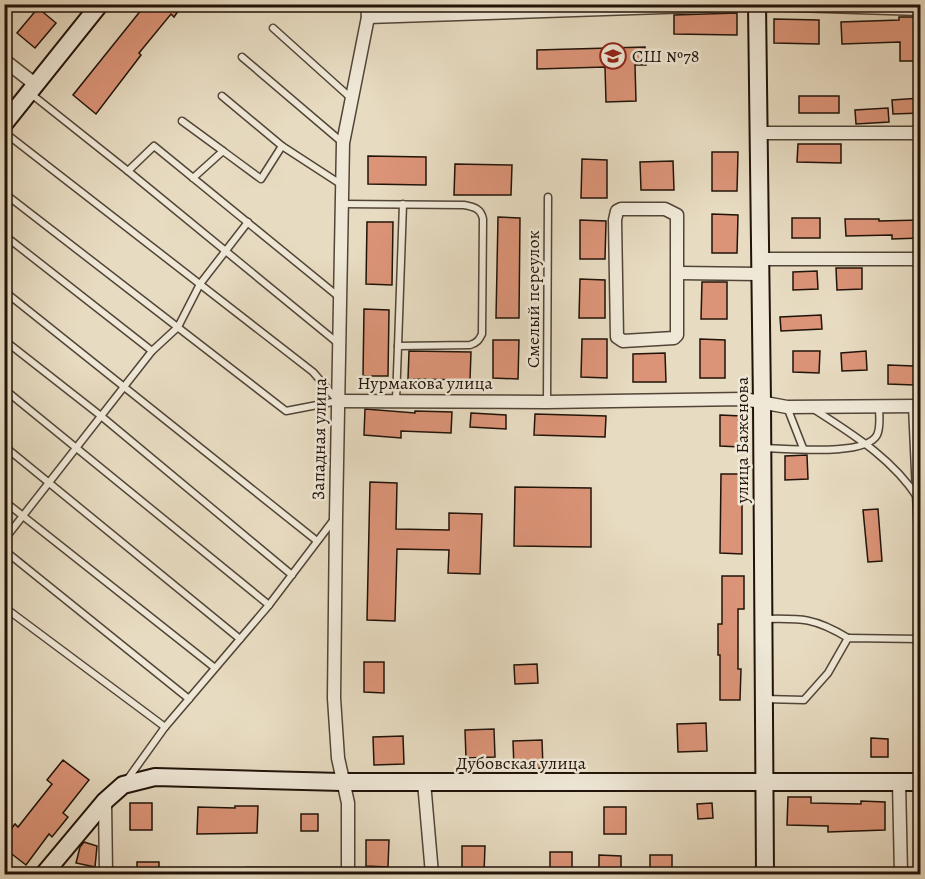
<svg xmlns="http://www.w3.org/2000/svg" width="925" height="879" font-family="Alegreya,serif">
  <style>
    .building { fill: #dc9478; stroke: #201309; stroke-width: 1.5 }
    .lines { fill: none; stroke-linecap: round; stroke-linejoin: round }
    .lane-casing { stroke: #524537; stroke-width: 9 }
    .street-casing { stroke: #524537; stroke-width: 15 }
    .secondary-casing { stroke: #201309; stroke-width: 20 }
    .lane { stroke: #efe8d7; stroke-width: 6 }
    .street { stroke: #efe8d7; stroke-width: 12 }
    .secondary { stroke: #efe8d7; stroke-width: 16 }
    .labels { text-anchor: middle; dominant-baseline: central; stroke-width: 5; stroke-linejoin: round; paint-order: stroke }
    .poi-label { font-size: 18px; fill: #201309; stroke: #efe8d7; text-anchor: start }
    .street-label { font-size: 18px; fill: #201309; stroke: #efe8d7 }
  </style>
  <rect width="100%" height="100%" fill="#e7dbc1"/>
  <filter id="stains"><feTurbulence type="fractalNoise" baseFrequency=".00333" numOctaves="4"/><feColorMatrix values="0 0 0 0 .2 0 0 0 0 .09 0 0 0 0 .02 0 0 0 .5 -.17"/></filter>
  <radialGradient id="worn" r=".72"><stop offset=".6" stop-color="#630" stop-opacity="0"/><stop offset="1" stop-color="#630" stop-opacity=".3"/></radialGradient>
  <g class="building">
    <polygon points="146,4 183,4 174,17 171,14 139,53 141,55 96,114 73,95"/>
    <polygon points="38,8 56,23 35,48 17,33"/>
    <polygon points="737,13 737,35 674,34 674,15"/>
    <polygon points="899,17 914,17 915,61 900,61 900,42 842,44 841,22 899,20"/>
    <polygon points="774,19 819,20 819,44 774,43"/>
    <polygon points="645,47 646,65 635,65 636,101 606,102 605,67 537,69 537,50"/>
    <rect x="799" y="96" width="40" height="17"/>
    <polygon points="921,98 921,113 893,114 892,100"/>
    <polygon points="888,108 889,122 856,124 855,110"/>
    <polygon points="798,144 841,144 841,163 797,162"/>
    <polygon points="712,152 738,152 737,191 712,191"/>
    <polygon points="368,156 426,157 426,185 368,184"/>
    <polygon points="582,159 607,160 607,198 581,198"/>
    <polygon points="673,161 674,190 641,190 640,162"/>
    <polygon points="455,164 512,165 511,195 454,195"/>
    <polygon points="712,214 738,215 737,253 712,253"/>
    <polygon points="498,217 520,218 519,318 496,318"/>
    <rect x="792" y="218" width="28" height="20"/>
    <polygon points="845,219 879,219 879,221 921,220 921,238 892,239 892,235 846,236"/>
    <polygon points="580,220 606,221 605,259 580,259"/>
    <polygon points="367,222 393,222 392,285 366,284"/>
    <polygon points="836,268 862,268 862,289 837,290"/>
    <polygon points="817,271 818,289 793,290 793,272"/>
    <polygon points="580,279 605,280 605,318 579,318"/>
    <polygon points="702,282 727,282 727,319 701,319"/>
    <polygon points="364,309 389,310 388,376 363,376"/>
    <polygon points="821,315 822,329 781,331 780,317"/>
    <polygon points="582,339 607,339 607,378 581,377"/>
    <polygon points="700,339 725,340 725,378 700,378"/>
    <polygon points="493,340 519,340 518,379 493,378"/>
    <polygon points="409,351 471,352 470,380 408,379"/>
    <polygon points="793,351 820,351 819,373 793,372"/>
    <polygon points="866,351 867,370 842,371 841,353"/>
    <polygon points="665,353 666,382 633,382 633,354"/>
    <polygon points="888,365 914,366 914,385 888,384"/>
    <polygon points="365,409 415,413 415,411 452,412 451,433 401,431 401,438 364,435"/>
    <polygon points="471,413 506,415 506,429 470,427"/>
    <polygon points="535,414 606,416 605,437 534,435"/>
    <polygon points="720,415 741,416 740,447 720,446"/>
    <polygon points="807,455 808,479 785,480 785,456"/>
    <polygon points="721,474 742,474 742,554 720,553"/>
    <polygon points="370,482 397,483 396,529 449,530 449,513 482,514 480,574 448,573 449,550 397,549 395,621 367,620"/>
    <polygon points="515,487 591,488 591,547 514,546"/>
    <polygon points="878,509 882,561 868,562 863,510"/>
    <polygon points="722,576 744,576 744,609 738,609 738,669 741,669 740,700 720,700 720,655 718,655 718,624 722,624"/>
    <polygon points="364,662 384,662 384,693 364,692"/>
    <polygon points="537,664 538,683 515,684 514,665"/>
    <polygon points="706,723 707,751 678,752 677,724"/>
    <polygon points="494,729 495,757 466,758 465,730"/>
    <polygon points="403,736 404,764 374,765 373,737"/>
    <polygon points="871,738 888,739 888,757 871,757"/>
    <polygon points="542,740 543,768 514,769 513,741"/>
    <polygon points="63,760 89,780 63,813 68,817 52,837 49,834 26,865 4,848 4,838 15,824 18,827 52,784 47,780"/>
    <polygon points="788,797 811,797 811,803 861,804 861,801 885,802 885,830 828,832 828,826 787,825"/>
    <rect x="130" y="803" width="22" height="27"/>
    <polygon points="712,803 713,818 698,819 697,804"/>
    <polygon points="235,806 258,806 257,833 197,834 198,807 235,808"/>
    <rect x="604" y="807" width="22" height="27"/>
    <rect x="301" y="814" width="17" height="17"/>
    <polygon points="366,840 389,840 388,867 366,866"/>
    <polygon points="84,842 97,846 95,867 76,863 80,847"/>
    <polygon points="462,846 485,846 484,873 462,873"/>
    <rect x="550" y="852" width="22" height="22"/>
    <polygon points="599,855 621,856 621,874 599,874"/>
    <rect x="650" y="855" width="22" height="19"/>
    <rect x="137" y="862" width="22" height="12"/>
  </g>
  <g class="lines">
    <g class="lane-casing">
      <g id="lane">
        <polyline points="273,28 352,99"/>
        <polyline points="242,57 343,143"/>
        <polyline points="30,93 128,171 154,146 339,297"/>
        <polyline points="182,121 223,151"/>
        <polyline points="4,132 313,372 338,401 286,411 4,193"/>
        <polyline points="282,146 342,185"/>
        <polyline points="128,171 339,344"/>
        <polyline points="193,178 223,151 261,179 282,146 222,96"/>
        <path d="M 342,204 L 464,205 C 475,207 481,209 483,219 L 482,334 C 479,340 477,343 470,345 L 398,346 L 396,400"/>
        <polyline points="4,235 152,351"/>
        <polyline points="4,291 317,541"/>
        <polyline points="4,340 101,416 292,575"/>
        <polyline points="398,346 403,204"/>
        <polyline points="4,389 269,605"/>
        <polyline points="547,402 548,197"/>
        <polyline points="912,406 920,580"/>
        <polyline points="787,407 803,448"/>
        <path d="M 812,408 C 852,434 891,457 918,498"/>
        <polyline points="4,446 240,639"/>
        <path d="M 763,448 C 785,448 866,457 877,435 C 881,427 879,415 879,407"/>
        <polyline points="4,501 215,668"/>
        <polyline points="4,540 152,351 178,327 200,284 248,222"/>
        <polyline points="4,550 189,699"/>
        <polyline points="4,607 165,727"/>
        <path d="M 764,619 C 802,618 815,618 848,638"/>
        <polyline points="764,699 804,700 828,673 848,638 920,639"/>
        <polyline points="127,780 165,727 269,605 335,518"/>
      </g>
    </g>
    <g class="street-casing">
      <g id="street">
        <polyline points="763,4 920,9"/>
        <polyline points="368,17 752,4"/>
        <polyline points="4,60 36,85"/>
        <polyline points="758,133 920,133"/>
        <polygon points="621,209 665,209 677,215 677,335 674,338 623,341 617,337 615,220 617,211"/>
        <polyline points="760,259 920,259"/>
        <polyline points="678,273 760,274"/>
        <polyline points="338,401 547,402 744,399 787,407 920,406"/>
        <polyline points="424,782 432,874"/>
        <polyline points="899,782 901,874"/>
        <polyline points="105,801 106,874"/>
        <polyline points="247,874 348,874"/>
        <polyline points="348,874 348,803 338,758 334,698 336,517 343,143 368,17 367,4"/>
      </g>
    </g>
    <g class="secondary-casing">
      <g id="secondary">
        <polyline points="757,4 762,403 765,874"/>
        <polyline points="4,124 100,4"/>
        <polyline points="44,874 105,801 123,785 155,777 342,782 920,782"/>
      </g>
    </g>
    <use href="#lane" class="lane"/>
    <use href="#street" class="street"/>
    <use href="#secondary" class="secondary"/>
  </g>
  <defs>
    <g id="school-ring" transform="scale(1.35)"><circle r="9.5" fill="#efe8d7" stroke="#8f2418" stroke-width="1.5"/><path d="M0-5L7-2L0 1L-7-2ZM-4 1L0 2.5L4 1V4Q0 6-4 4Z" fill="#8f2418"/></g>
  </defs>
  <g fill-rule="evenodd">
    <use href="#school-ring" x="613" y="56"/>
  </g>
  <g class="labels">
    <g class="poi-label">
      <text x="632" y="56">СШ №78</text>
    </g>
    <g class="street-label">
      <text transform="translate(533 299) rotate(-90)">Смелый переулок</text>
      <text x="425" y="383">Нурмакова улица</text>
      <text transform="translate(319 439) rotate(-89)">Западная улица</text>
      <text transform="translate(742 440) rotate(-90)">улица Баженова</text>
      <text x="521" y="763">Дубовская улица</text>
    </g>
  </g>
  <rect width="925" height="879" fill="none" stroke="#e7dbc1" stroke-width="24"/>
  <rect x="6" y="6" width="913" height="867" fill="none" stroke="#201309" stroke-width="3"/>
  <rect x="12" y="12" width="901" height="855" fill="none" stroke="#201309" stroke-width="1.5"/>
  <rect width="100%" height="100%" filter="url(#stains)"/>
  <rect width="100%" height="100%" fill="url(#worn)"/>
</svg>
